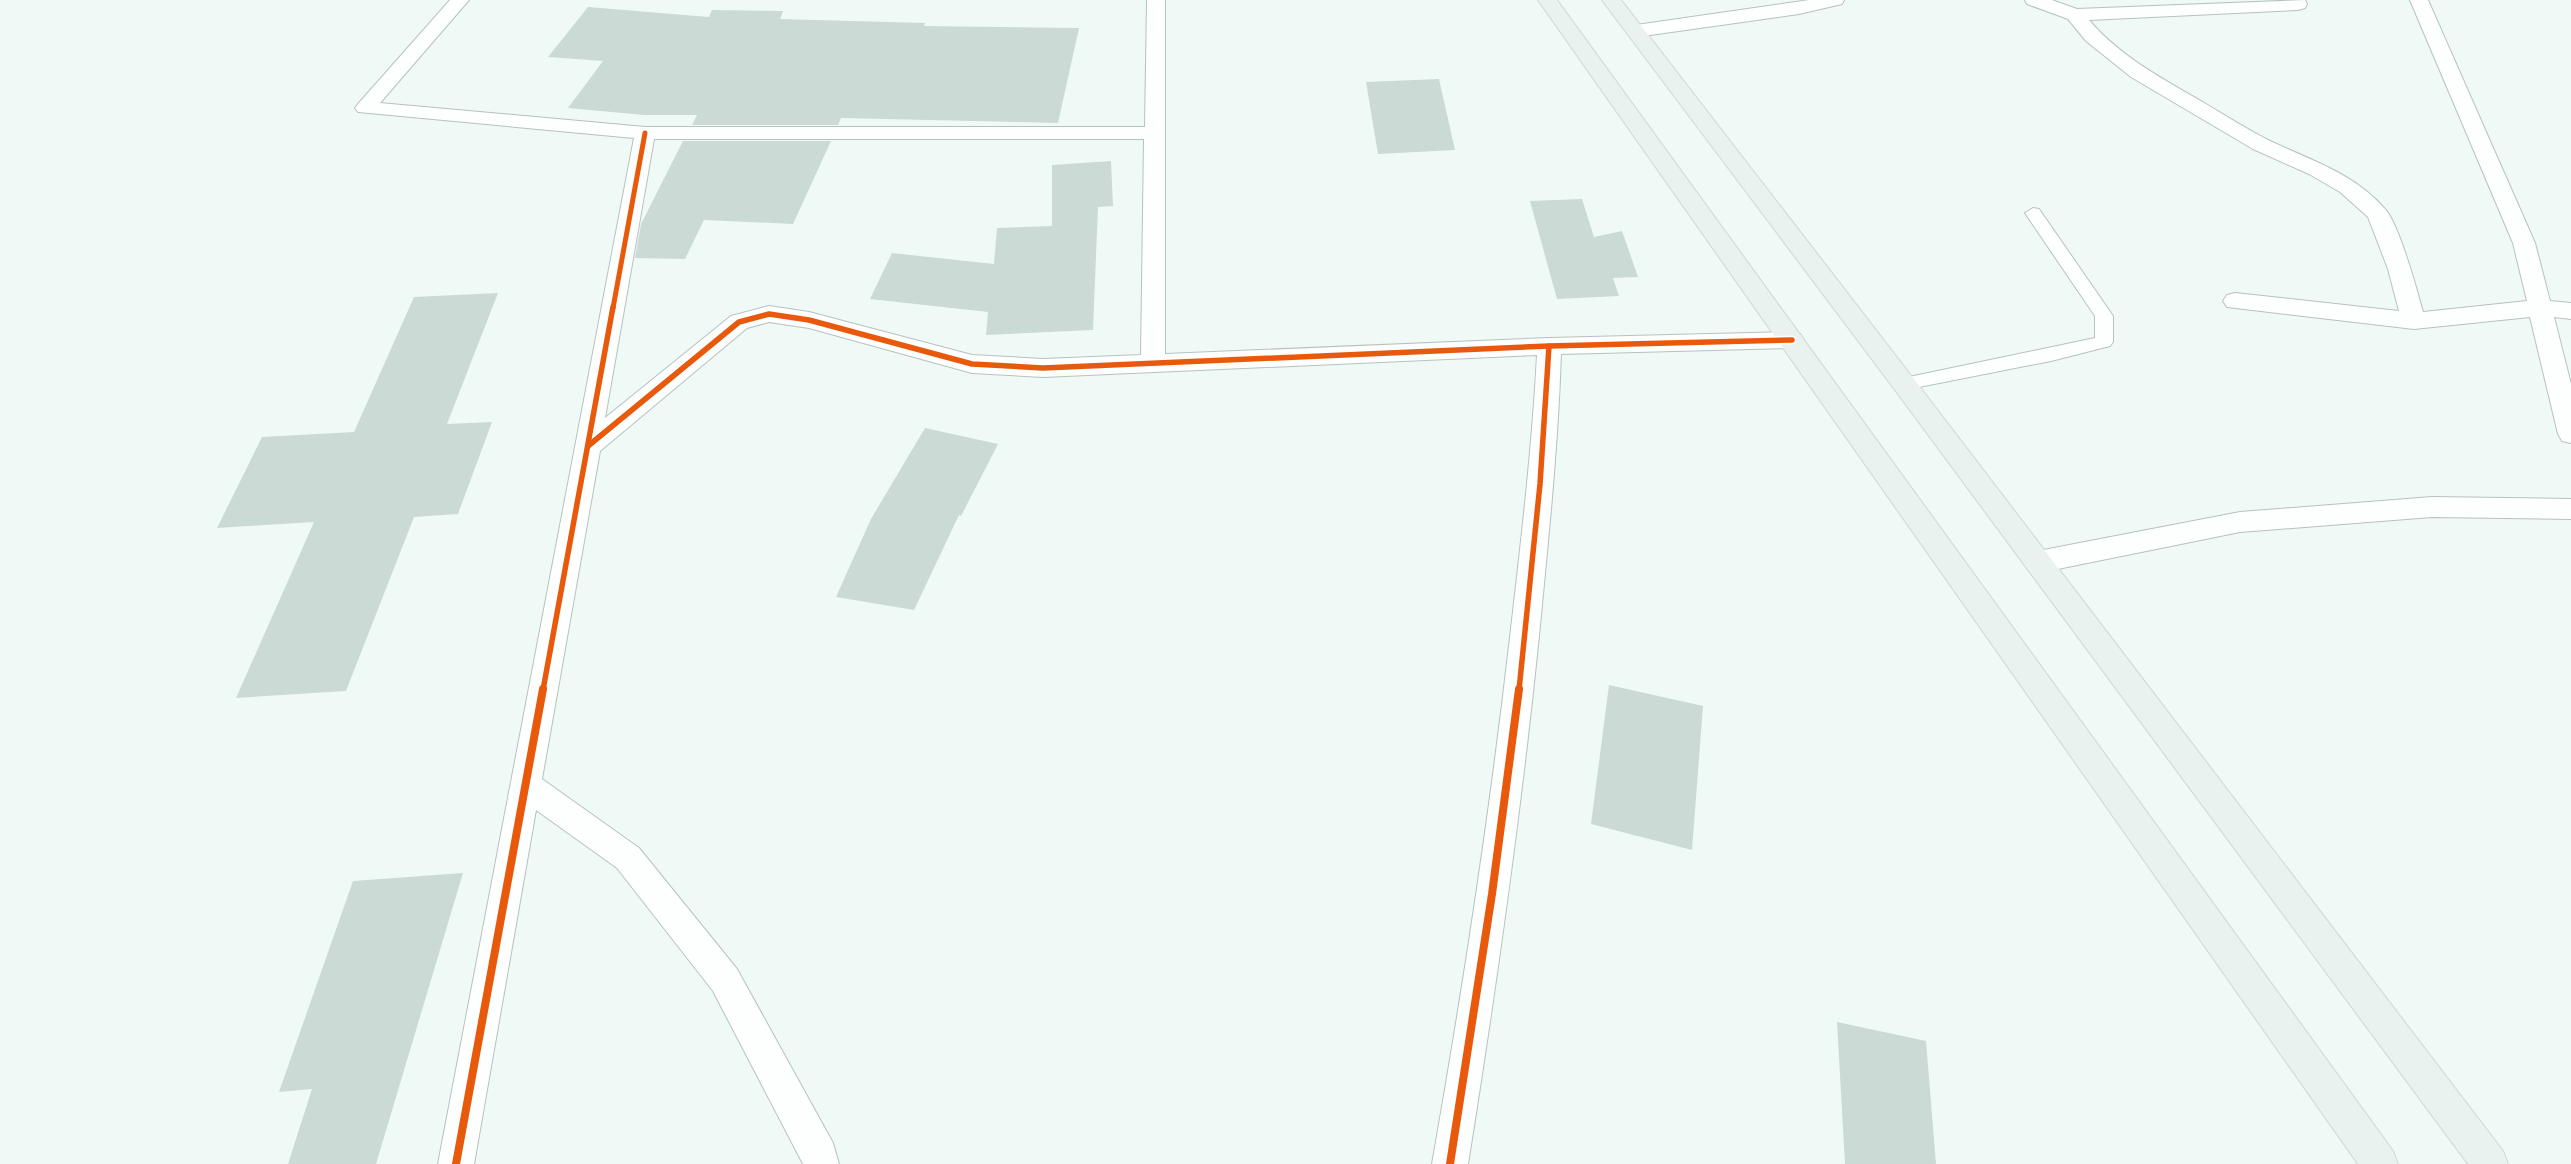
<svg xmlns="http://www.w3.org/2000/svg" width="2571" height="1164" viewBox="0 0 2571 1164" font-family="'Work Sans',sans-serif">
<rect width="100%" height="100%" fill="#effaf7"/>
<g fill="#cbdad5">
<polygon points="588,7 709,17 712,10 783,11 780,19 925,23 924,26 1079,28 1058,123 841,118 838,125 692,125 697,115 644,115 568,108 603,61 548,57"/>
<polygon points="1439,79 1455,150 1378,154 1366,82"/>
<polygon points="683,141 831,141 793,224 704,220 685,259 635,258 641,224"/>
<polygon points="1111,161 1113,206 1098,207 1093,330 986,335 988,312 870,299 892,253 994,264 997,228 1052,226 1052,165"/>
<polygon points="1582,199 1594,237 1622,231 1638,277 1613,278 1619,296 1557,299 1530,201"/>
<polygon points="498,293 447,424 492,422 458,514 414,517 346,691 236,698 314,522 217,528 262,437 354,432 414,297"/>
<polygon points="925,428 998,444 961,516 959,515 914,610 836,597 871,519"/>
<polygon points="1609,685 1703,706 1692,850 1591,824"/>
<polygon points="463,873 376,1164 288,1164 312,1089 279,1092 353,881"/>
<polygon points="1837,1022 1926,1041 1936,1164 1845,1164"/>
</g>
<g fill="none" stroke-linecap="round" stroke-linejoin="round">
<defs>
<polygon id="lane" points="2033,208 2039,209 2113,316 2113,342 2110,346 2051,361 1904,390 1898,389 1895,384 1898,379 1904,378 2095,338 2095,316 2025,213"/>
<g id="street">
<path d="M450 0H469L380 103 645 127H1145L1147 0H1165V354L1549 338 1792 332 1800 334 1804 340 1800 346 1792 348 1561 354C1558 448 1548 542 1539 636 1521 813 1496 989 1468 1164H1432C1463 989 1490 813 1510 637 1521 543 1532 449 1537 355L1043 377 972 373 809 328 769 322 747 328 600 451 542 779 639 848 737 969 833 1143 839 1164H803L713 991 617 868 536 810 474 1164H438L634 138 358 112 355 108 358 104ZM654 139H1144L1141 355 1043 359 972 355 809 312 769 306 731 316 605 418Z"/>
<polygon points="1809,0 1844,0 1842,4 1799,14 1636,37 1629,35 1626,31 1629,27 1636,25"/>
<path d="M2025 0H2052L2077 9 2305 0 2307 4 2305 8 2298 10 2089 20C2120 57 2165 80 2206 104 2226 116 2247 129 2268 140 2310 160 2354 173 2385 209 2399 224 2417 290 2423 312L2527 301 2513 243 2410 0H2428L2535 243 2550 301 2571 303V319L2554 317 2571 384V443L2562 441 2558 434 2530 317 2414 329 2227 307 2223 301 2227 295 2235 293 2399 311 2388 269 2368 217 2340 192 2309 174 2253 149 2131 77 2086 41 2068 19 2027 4Z"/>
<polygon points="2432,497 2571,499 2571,519 2432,517 2240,532 2038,573 2028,570 2024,562 2028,554 2038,551 2240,512"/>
</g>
<g id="primary">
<polygon points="1538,0 1557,0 2393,1151 2398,1164 2358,1164"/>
<polygon points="1602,0 1621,0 1913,378 2503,1151 2508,1164 2468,1164 1895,390"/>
</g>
</defs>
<use href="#lane" stroke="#b8c1bf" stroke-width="2"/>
<use href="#street" stroke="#b8c1bf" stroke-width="2"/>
<use href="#primary" stroke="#d0d6d3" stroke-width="2"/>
<use href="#lane" fill="#fdfefe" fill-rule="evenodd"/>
<use href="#street" fill="#fdfefe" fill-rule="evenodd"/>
<use href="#primary" fill="#eaf2ef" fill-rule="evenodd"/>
<defs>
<polyline id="cycleway-far2" points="613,308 645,133"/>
<g id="cycleway-far1">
<polyline points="588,446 739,322 769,314 809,320 972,364 1043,368 1549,346 1792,340"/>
<polyline points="543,690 613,307"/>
<polyline points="1519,690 1540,484 1549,346"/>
</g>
<g id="cycleway">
<polyline points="456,1164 543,689"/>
<polyline points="1450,1164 1492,894 1519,689"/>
</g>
</defs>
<use href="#cycleway-far2" stroke="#fff" stroke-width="8"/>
<use href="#cycleway-far1" stroke="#fff" stroke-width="9"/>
<use href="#cycleway" stroke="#fff" stroke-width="11"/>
<use href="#cycleway-far2" stroke="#e8590c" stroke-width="5"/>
<use href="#cycleway-far1" stroke="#e8590c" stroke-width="5.5"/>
<use href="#cycleway" stroke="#e8590c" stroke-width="8"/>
</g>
</svg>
